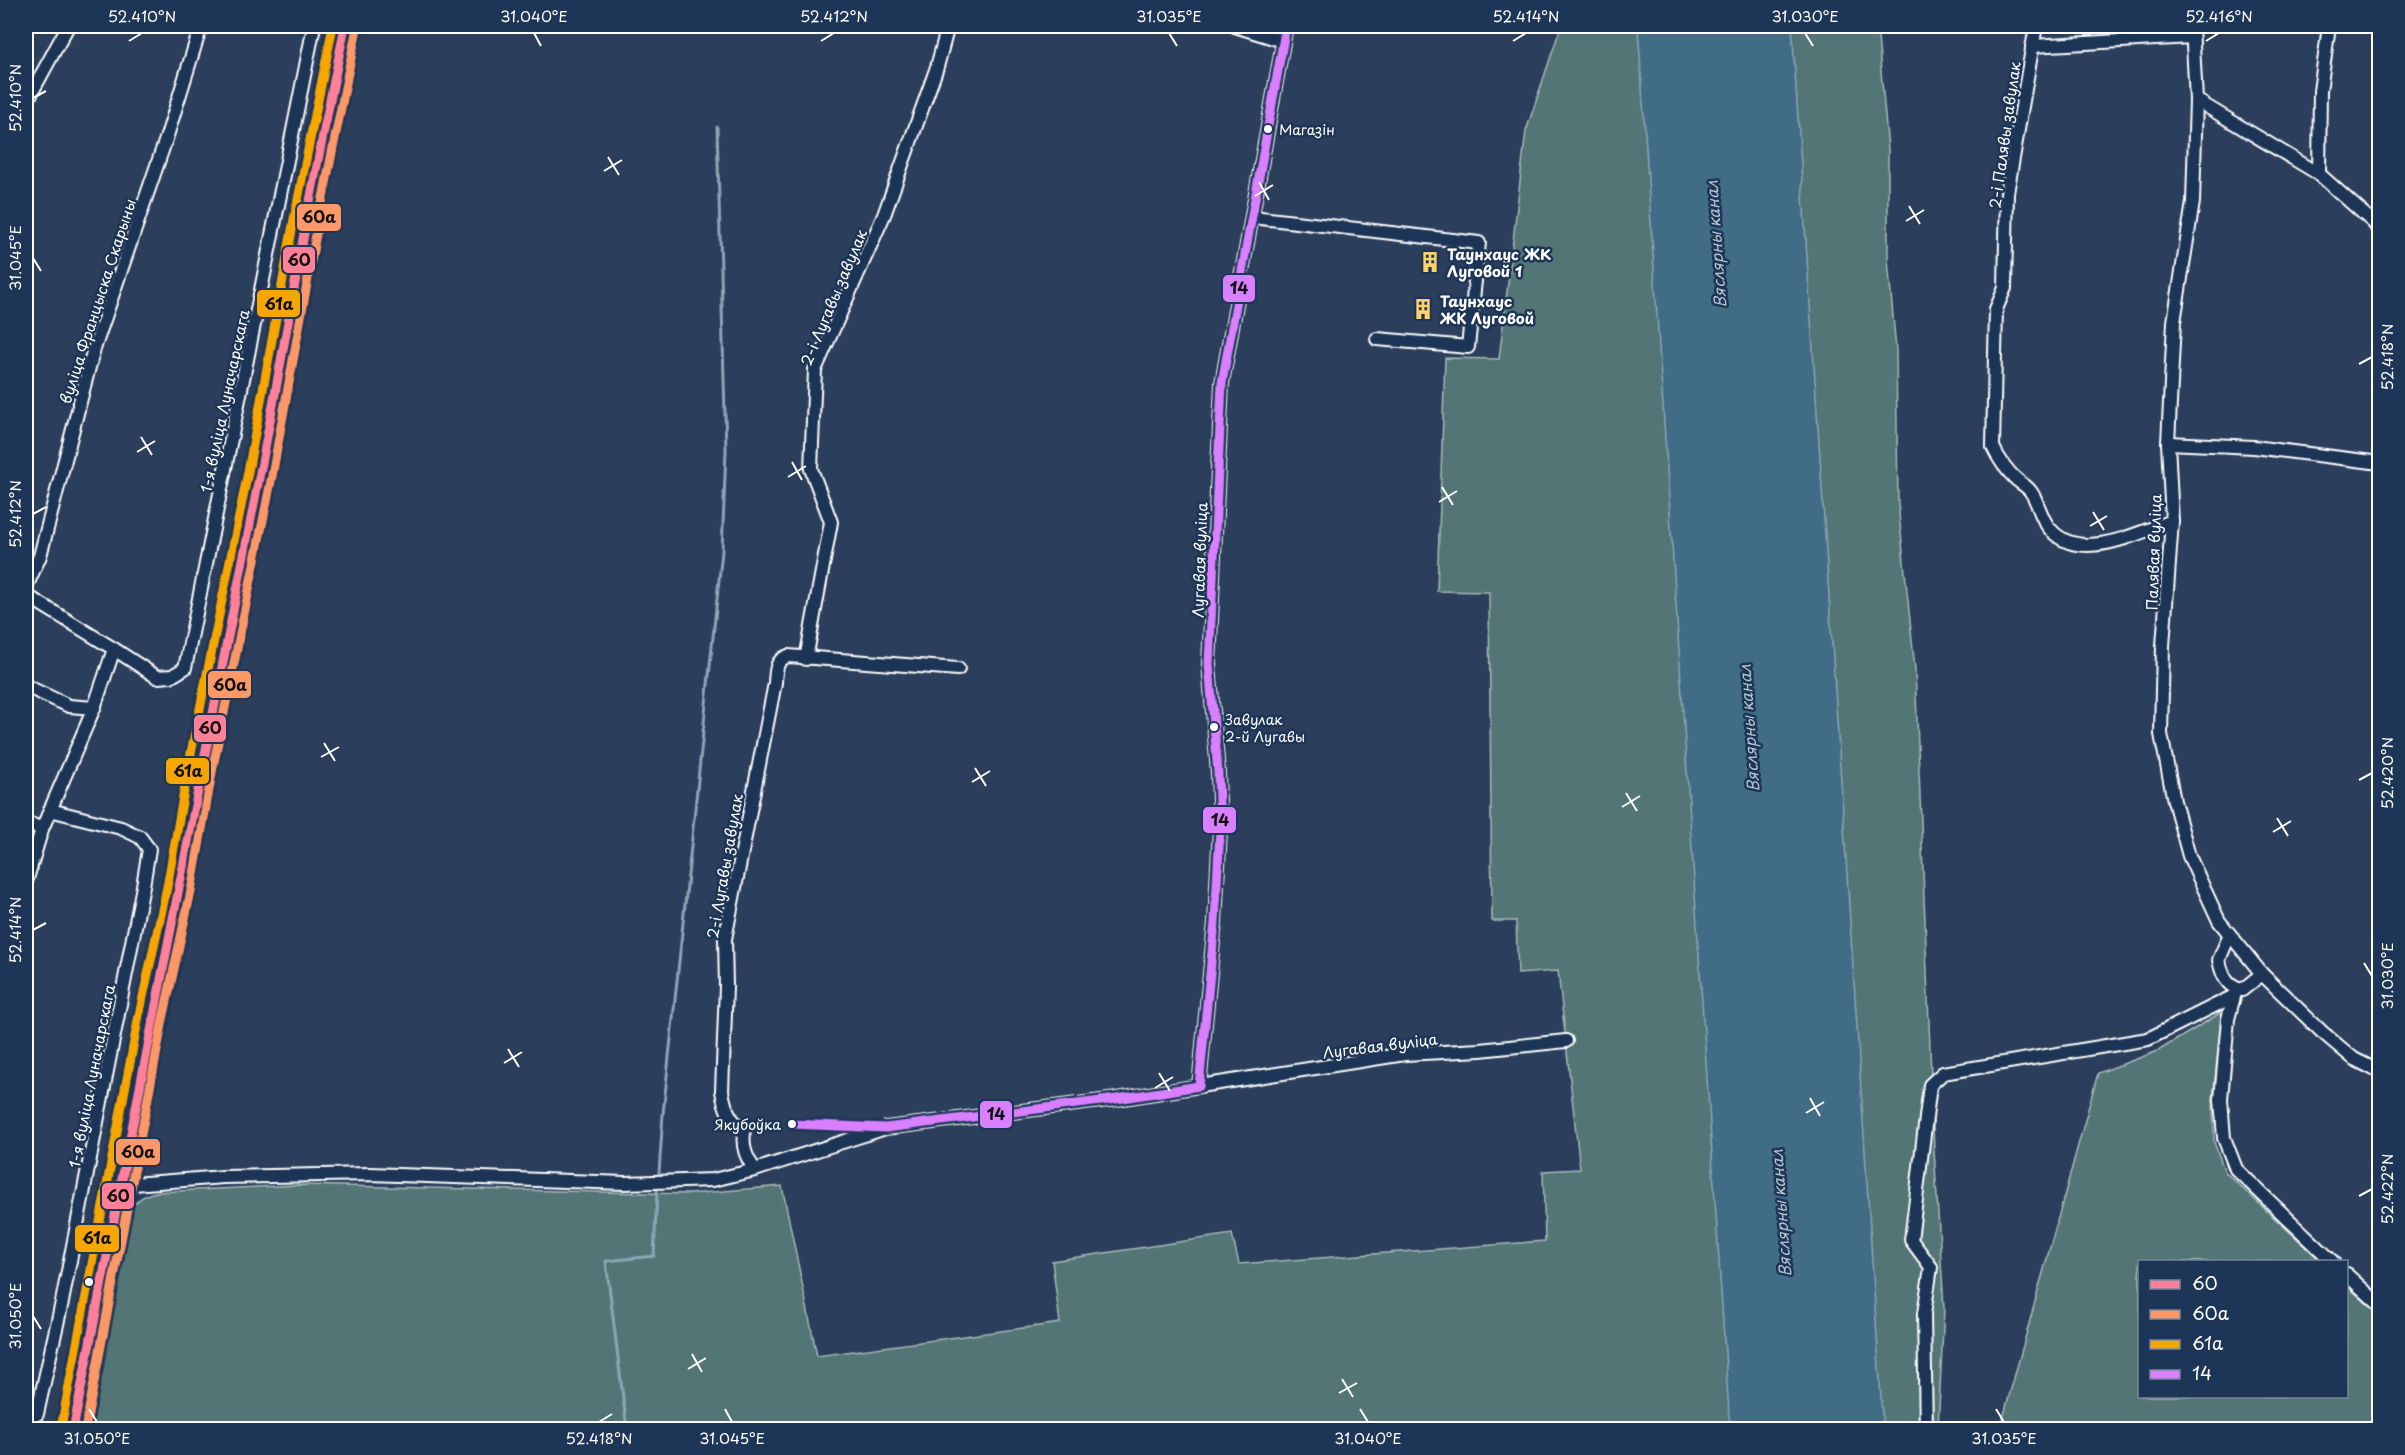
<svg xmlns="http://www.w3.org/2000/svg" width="2405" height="1455" viewBox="0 0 2405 1455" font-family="'Playpen Sans',sans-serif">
<rect width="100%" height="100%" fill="#2b3e5b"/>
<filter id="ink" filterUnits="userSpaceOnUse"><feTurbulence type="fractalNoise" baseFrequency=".0167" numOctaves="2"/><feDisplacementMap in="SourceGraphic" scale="12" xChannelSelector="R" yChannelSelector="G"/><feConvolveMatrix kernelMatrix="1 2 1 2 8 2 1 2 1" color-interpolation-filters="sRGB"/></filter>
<g filter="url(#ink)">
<g fill="#527575" stroke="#a8baba" stroke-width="1.5">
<path d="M1561 26H1877L1888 149V260L1896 350 1898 504 1915 669 1934 1150 1944 1308 1938 1429 86 1430 129 1212C136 1200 143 1195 156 1192L298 1185 689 1194 782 1186 817 1356 1060 1323 1052 1261 1232 1234 1239 1264 1545 1241 1543 1171 1580 1169 1558 971 1518 974 1516 921H1492L1489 592 1437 591 1445 358 1499 359 1526 131Z"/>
<polygon points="2222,1012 2213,1099 2214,1142 2225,1172 2321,1261 2140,1262 2140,1396 2346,1396 2347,1286 2379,1314 2379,1429 2000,1429 2098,1073 2158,1051"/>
</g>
<polygon fill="#406c85" stroke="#8ca7b6" stroke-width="1.5" points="1638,26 1792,26 1883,1429 1730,1429"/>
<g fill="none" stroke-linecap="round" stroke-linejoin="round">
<g stroke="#8ca7b6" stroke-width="3">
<polyline points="659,1173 663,1114 722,551 726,450 717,127"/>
<polyline points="627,1430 606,1261 654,1256 657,1191"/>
</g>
<defs>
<g id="street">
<polyline points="1235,26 1283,41"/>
<path d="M2036 26 2007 193 2005 288 1996 309 1993 447C1999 460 2006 470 2017 480 2022 484 2028 487 2031 492 2038 502 2040 515 2047 525 2075 566 2136 533 2172 521"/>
<polyline points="2192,26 2196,100 2193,202 2174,322 2168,443 2172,521 2163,646 2161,734 2174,801 2189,856 2219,921 2262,974 2322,1032 2354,1059 2380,1072"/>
<polyline points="2032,46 2192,37"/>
<polyline points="2196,100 2319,174 2374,223 2380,233"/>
<polyline points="26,103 68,26"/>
<polyline points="2319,174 2320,91 2329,26"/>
<polyline points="1252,217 1479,243 1468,347 1377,339"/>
<polyline points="2168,443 2254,447 2380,463"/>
<polyline points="26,587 40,556 93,352 167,136 201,26"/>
<polyline points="26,595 114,649 94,708 42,829 26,882"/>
<polyline points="114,649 157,677 172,676 185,668 314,26"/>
<polyline points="806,659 831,522 811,469 815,370 884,215 937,67 948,26"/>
<polyline points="26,686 69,706 94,708"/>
<polyline points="26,822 42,829"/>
<path d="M2229 936 2219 960C2222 974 2226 987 2242 990L2262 974"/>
<polyline points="2236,989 2228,1019 2221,1099 2224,1138 2236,1169 2333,1262"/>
<polyline points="1199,1086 1215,922 1220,829 1218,773 1209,664 1222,383 1286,26"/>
<path d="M755 1170C746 1157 742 1148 744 1132 730 1119 725 1110 722 1091L726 987 725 939 775 683C776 670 775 661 788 656L958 669"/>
<polyline points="120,1185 223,1177 370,1174 625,1183 713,1180 755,1170 886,1128 1117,1099 1405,1054 1480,1050 1566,1041"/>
<polyline points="2346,1274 2380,1305"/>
<polyline points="26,1418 37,1414 62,1302 143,886 149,849 140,837 121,828 50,810"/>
<polyline points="1926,1430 1924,1314 1931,1267 1911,1240 1930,1085 1943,1073 2148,1039 2232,997"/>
</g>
<polyline id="secondary" points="73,1430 151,1017 179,889 201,765 260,474 306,221 345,26"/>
</defs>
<use href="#street" stroke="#fff" stroke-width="16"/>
<use href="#secondary" stroke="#fff" stroke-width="22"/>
<use href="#street" stroke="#1d3557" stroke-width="12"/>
<use href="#secondary" stroke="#1d3557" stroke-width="18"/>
<defs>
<path id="bus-1" d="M73 1430C133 1112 197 795 259 478 276 393 290 308 306 223 318 157 332 92 345 26"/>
<polyline id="bus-2" points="85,1430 163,1019 191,891 213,767 272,476 318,223 357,28"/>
<polyline id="bus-3" points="61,1428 139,1015 167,887 189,763 248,472 294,219 333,26"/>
<g id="bus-4">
<polyline points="1199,1086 1215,922 1220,829 1218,773 1209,664 1222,383 1286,26"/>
<polyline points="792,1124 886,1128 1117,1099 1199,1086"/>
</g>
</defs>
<use href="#bus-1" stroke="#1d3557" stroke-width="14"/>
<use href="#bus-2" stroke="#1d3557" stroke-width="14"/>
<use href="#bus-3" stroke="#1d3557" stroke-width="14"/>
<use href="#bus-4" stroke="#1d3557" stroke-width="14"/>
<use href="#bus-1" stroke="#ff8098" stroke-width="9"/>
<use href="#bus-2" stroke="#fc9868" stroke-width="9"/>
<use href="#bus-3" stroke="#f7a600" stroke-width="9"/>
<use href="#bus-4" stroke="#d880ff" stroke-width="9"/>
</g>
</g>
<path fill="none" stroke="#fff" stroke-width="2" d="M534 33 541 46M1169 33 1177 46M1805 33 1813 46M129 41 142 33M821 41 834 33M1513 41 1526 33M2206 41 2219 33M33 98 46 91M608 157 619 175M604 171 622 160M1259 182 1269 200M1255 196 1273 185M1909 206 1920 224M1906 221 1924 210M33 258 41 271M2359 364 2372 357M141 437 152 455M137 452 155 441M792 462 802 480M788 477 806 466M1442 487 1453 505M1439 502 1457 491M2093 512 2104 530M33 514 46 507M2090 526 2107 516M324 743 335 761M321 757 339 747M975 768 986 786M2359 780 2372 773M972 782 990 771M1626 793 1637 811M1622 807 1640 796M2277 818 2288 836M2273 832 2291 821M33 930 46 923M2364 963 2372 976M508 1049 519 1067M504 1063 522 1052M1159 1073 1170 1091M1155 1088 1173 1077M1810 1098 1820 1116M1806 1113 1824 1102M2359 1196 2372 1189M33 1316 41 1329M692 1354 702 1372M688 1369 706 1358M1342 1379 1353 1397M1339 1393 1357 1383M89 1409 97 1422M725 1409 732 1422M1360 1409 1368 1422M1996 1409 2004 1422M599 1422 612 1414"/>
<defs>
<symbol id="building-bare" viewBox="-9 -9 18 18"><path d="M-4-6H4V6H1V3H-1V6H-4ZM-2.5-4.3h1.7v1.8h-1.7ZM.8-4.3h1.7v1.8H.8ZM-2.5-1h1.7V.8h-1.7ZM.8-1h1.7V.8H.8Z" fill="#ffd166" stroke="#1d3557" stroke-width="2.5" paint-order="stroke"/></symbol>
</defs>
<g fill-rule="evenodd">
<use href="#building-bare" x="1415" y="247" width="30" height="30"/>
<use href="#building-bare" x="1408" y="294" width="30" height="30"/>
</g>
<g fill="#fff" stroke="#1d3557" stroke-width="2">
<circle cx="1268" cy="129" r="5"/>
<circle cx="1214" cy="727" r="5"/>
<circle cx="792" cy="1124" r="5"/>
<circle cx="89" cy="1282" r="5"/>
</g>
<g text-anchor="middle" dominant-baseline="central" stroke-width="5" stroke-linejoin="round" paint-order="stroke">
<g font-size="14" fill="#fff" stroke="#1d3557" text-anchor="start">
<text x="1279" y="129">Магазін</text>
<text x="1225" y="719">Завулак<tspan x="1225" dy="17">2-й Лугавы</tspan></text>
<text x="781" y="1124" text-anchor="end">Якубоўка</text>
</g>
<g font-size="15" fill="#fff" stroke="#1d3557">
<text transform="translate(2004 135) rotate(-82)">2-і Палявы завулак</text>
<text transform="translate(833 297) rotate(-67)">2-і Лугавы завулак</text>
<text transform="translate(97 301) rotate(-72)">вуліца Францыска Скарыны</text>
<text transform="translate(224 401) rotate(-78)">1-я вуліца Луначарскага</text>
<text transform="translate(2153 552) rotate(-88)">Палявая вуліца</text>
<text transform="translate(1199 560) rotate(-88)">Лугавая вуліца</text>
<text transform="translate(724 866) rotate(-80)">2-і Лугавы завулак</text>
<text transform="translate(1380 1045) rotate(-7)">Лугавая вуліца</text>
<text transform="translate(91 1076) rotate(-79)">1-я вуліца Луначарскага</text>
</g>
<g font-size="15" font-weight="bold" fill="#fff" stroke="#1d3557" text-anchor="start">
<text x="1447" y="253">Таунхаус ЖК<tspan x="1447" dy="17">Луговой 1</tspan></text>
<text x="1440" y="300">Таунхаус<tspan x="1440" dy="17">ЖК Луговой</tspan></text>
</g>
<g font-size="16" font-style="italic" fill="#b3c4ce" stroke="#1d3557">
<text transform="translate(1715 244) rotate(-94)">Вяслярны канал</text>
<text transform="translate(1748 728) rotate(-94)">Вяслярны канал</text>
<text transform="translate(1780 1213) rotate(-94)">Вяслярны канал</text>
</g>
</g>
<g stroke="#1d3557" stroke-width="2">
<rect x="296" y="203" width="46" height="29" rx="6" fill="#fc9868"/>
<rect x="282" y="246" width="34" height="28" rx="6" fill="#ff8098"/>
<rect x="1222" y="274" width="34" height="29" rx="6" fill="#d880ff"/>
<rect x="256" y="289" width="45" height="29" rx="6" fill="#f7a600"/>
<rect x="207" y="670" width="45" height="29" rx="6" fill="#fc9868"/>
<rect x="193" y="714" width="34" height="29" rx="6" fill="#ff8098"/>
<rect x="165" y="757" width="45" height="28" rx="6" fill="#f7a600"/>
<rect x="1202" y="806" width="35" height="28" rx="6" fill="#d880ff"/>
<rect x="979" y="1100" width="34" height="29" rx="6" fill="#d880ff"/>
<rect x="115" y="1138" width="46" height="28" rx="6" fill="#fc9868"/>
<rect x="101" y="1182" width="34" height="28" rx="6" fill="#ff8098"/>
<rect x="74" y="1224" width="46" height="29" rx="6" fill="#f7a600"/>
</g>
<g font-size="16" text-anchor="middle" font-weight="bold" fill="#111">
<text x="319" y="223">60а</text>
<text x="299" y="266">60</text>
<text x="1239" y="294">14</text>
<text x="279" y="310">61а</text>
<text x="230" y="691">60а</text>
<text x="210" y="734">60</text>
<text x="188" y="777">61а</text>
<text x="1220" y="826">14</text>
<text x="996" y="1120">14</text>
<text x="138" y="1158">60а</text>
<text x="118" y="1202">60</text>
<text x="97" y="1244">61а</text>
</g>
<rect width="2405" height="1455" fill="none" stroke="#1d3557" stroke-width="66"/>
<rect x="2138" y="1260" width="210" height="138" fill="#1d3557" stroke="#77869a" stroke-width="1.5"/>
<rect x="2150" y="1280" width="30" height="9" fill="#ff8098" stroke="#77869a" stroke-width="1.5"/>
<text x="2192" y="1290" font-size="18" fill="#ffffff">60</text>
<rect x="2150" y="1310" width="30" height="9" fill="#fc9868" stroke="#77869a" stroke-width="1.5"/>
<text x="2192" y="1320" font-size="18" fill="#ffffff">60а</text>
<rect x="2150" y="1340" width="30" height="9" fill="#f7a600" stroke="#77869a" stroke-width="1.5"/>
<text x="2192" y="1350" font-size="18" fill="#ffffff">61а</text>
<rect x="2150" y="1370" width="30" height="9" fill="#d880ff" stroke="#77869a" stroke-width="1.5"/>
<text x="2192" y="1380" font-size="18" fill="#ffffff">14</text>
<rect x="33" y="33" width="2339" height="1389" fill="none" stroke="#fff" stroke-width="2"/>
<g font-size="15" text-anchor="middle" fill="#fff">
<text x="142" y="22">52.410°N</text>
<text x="534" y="22">31.040°E</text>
<text x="834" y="22">52.412°N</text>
<text x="1169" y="22">31.035°E</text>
<text x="1526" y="22">52.414°N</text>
<text x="1805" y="22">31.030°E</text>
<text x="2219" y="22">52.416°N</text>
<text transform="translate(16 98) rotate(-90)" y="5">52.410°N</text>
<text transform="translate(16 258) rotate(-90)" y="5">31.045°E</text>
<text transform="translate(2388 357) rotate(-90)" y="5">52.418°N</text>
<text transform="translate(16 514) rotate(-90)" y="5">52.412°N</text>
<text transform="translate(2388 773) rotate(-90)" y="5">52.420°N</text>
<text transform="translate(16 930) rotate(-90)" y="5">52.414°N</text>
<text transform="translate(2388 976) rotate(-90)" y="5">31.030°E</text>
<text transform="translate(2388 1189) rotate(-90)" y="5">52.422°N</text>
<text transform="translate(16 1316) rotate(-90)" y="5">31.050°E</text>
<text x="97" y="1444">31.050°E</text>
<text x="599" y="1444">52.418°N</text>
<text x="732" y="1444">31.045°E</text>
<text x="1368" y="1444">31.040°E</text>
<text x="2004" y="1444">31.035°E</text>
</g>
</svg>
